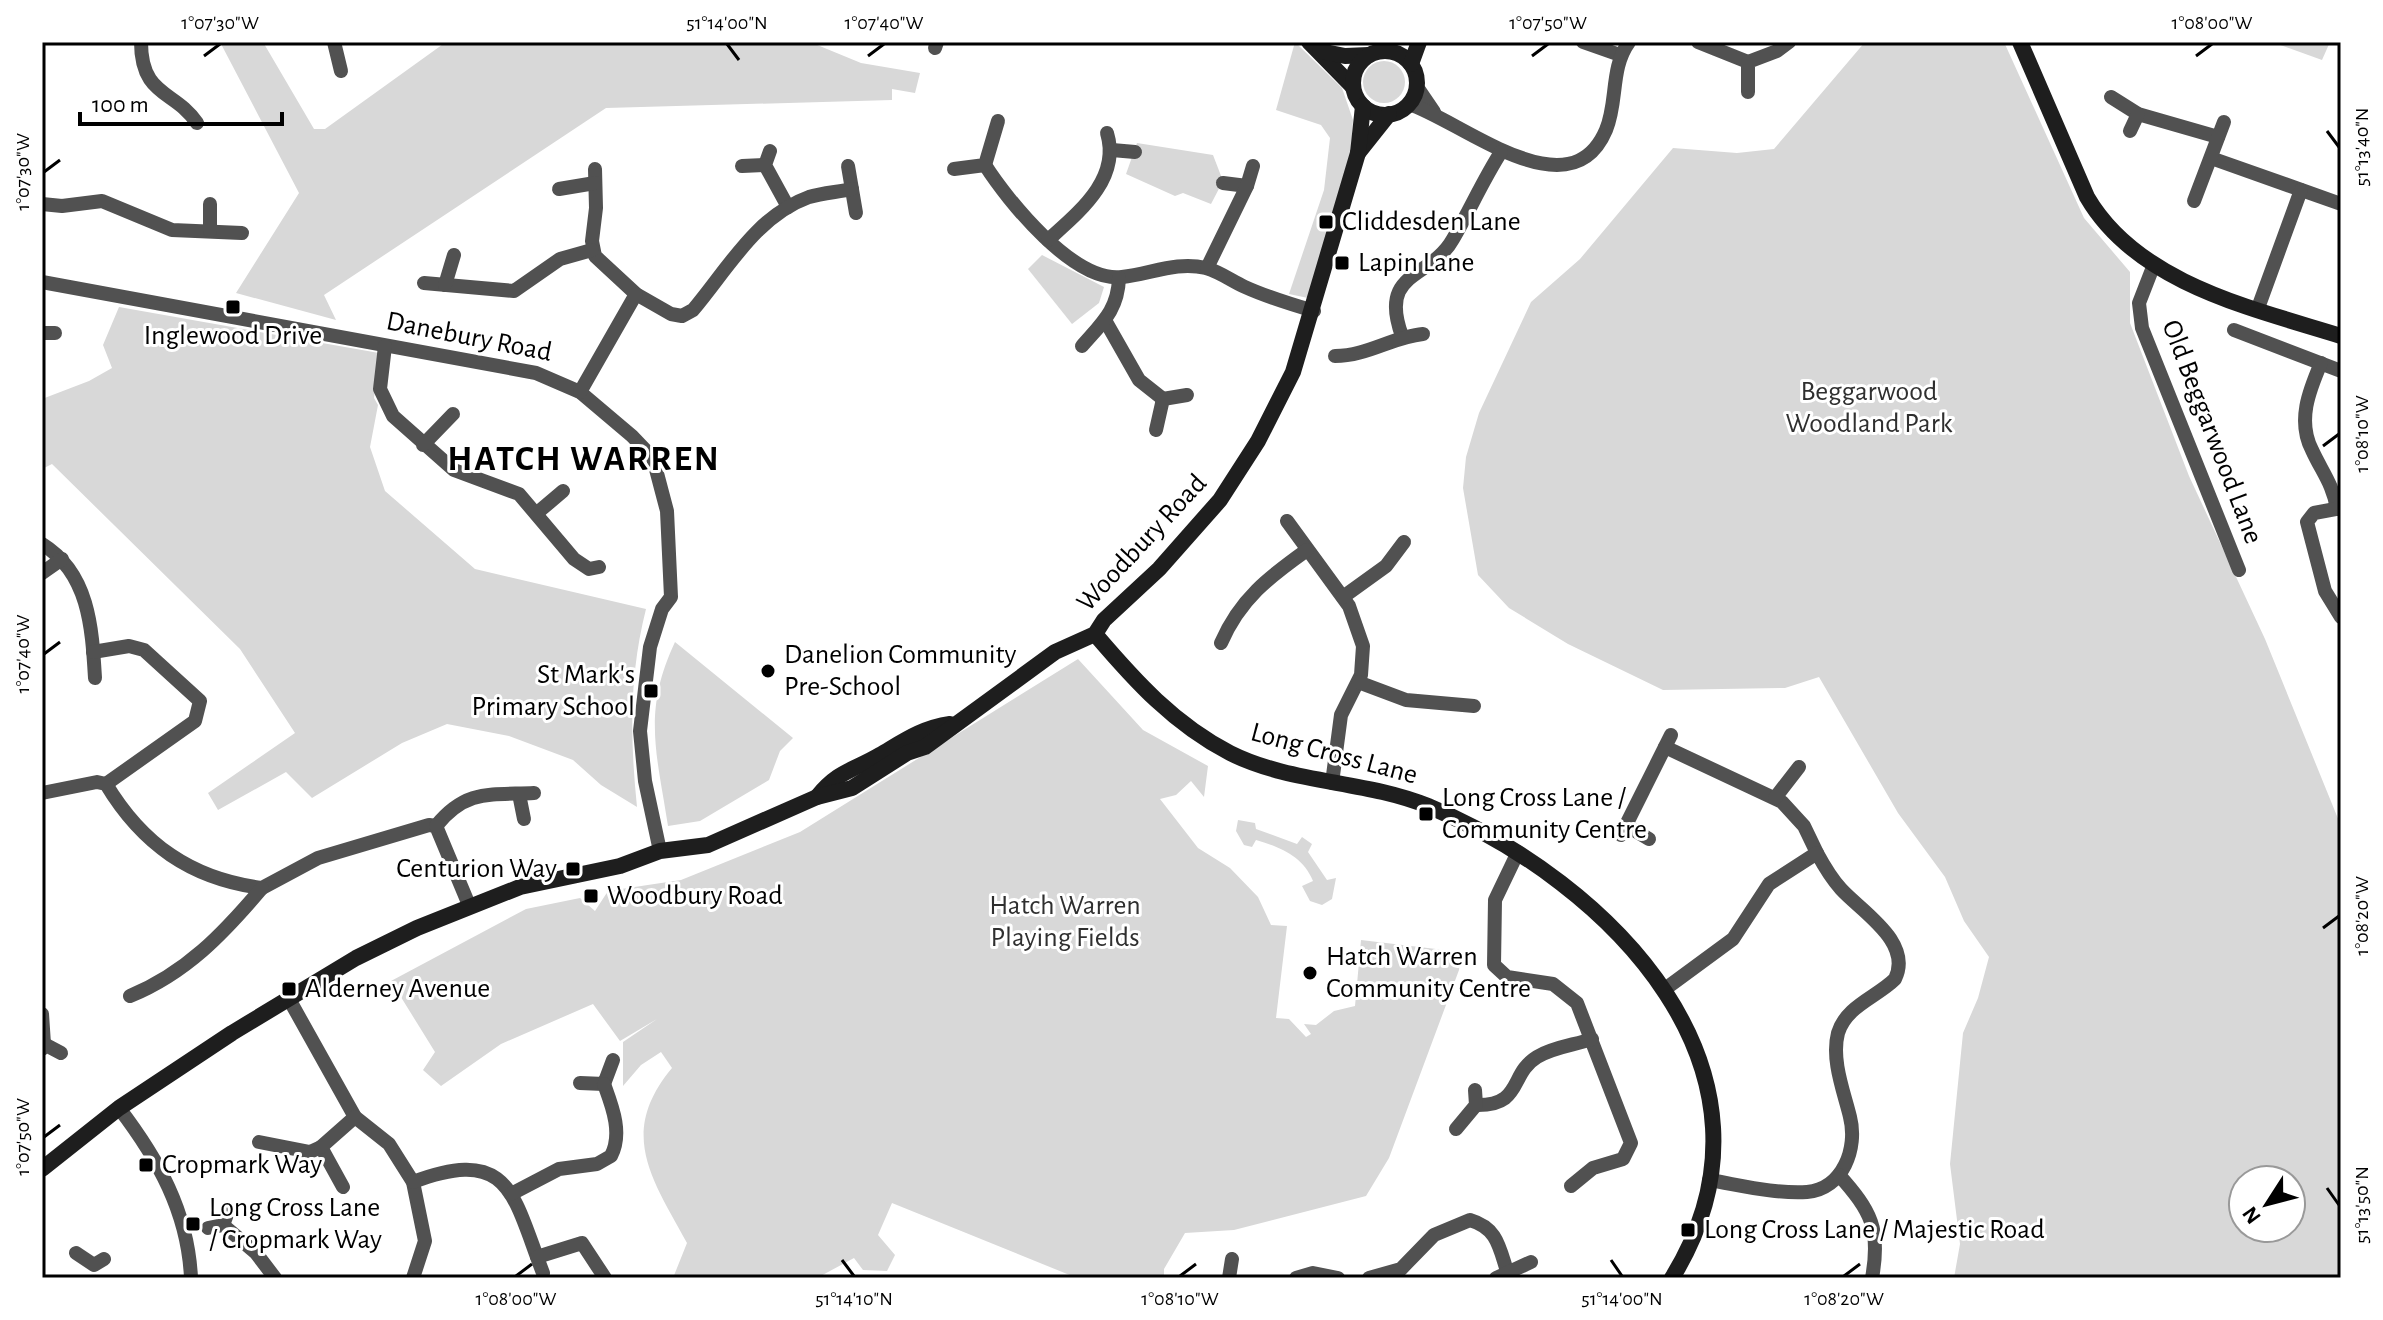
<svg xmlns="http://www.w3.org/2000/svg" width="2383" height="1320" viewBox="0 0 2383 1320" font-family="'Alegreya Sans',sans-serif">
<rect width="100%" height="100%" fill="#fff"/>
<g fill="#d8d8d8" fill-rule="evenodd">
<polygon points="220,42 263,42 314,129 325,129 446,42 810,42 861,63 920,73 915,93 892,89 892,100 606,108 324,295 336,320 236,293 299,193"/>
<polygon points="1295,42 1342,88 1353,120 1351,151 1308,298 1289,294 1324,190 1330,138 1321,125 1276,110"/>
<path d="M1865 42H2004L2084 218 2130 272V323L2189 476 2265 639 2341 826V1278H1954L1960 1244 1950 1164 1963 1033 1978 998 1989 957 1964 921 1945 877 1898 813 1819 677 1785 688 1663 690 1568 644 1509 608 1478 575 1463 488 1466 457 1479 413 1531 302 1580 259 1673 148 1737 153 1774 149ZM2243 1180H2291V1228H2243Z"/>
<polygon points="2272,42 2330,42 2322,60"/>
<circle cx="1384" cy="82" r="21"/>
<polygon points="1137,143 1213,155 1223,181 1211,204 1183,193 1175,196 1126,174"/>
<polygon points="1042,255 1104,287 1099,303 1072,324 1028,269"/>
<path d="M119 307 379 353 374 398 378 405 370 447 385 491 475 569 646 609C629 676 630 739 637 807L601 785 573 760 509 736 447 724 402 743 312 798 286 772 218 810 208 793 295 733 240 649 52 464 42 469V399L89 381 112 368 103 345Z"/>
<path d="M675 642 793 738 780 751 769 780 700 821 668 826C657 754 642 712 675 642Z"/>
<path d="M1078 659 1143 730 1208 766 1204 797 1191 781 1176 795 1160 799 1198 848 1230 868 1258 897 1271 925 1287 926 1276 1018 1289 1019 1306 1037 1311 1034 1304 1024 1316 1025 1334 1011 1355 1006 1361 940 1461 952 1459 970 1389 1158 1366 1196 1234 1230 1185 1233 1164 1269V1278H1077L892 1203 878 1235 895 1255 887 1271 863 1270 854 1258 817 1278H673L687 1243C653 1180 617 1134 672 1068L661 1052 641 1065 623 1086V1042L657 1019 620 1041 593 1004 501 1044 441 1086 423 1070 435 1052 391 981 526 909 580 898 595 911 608 891 681 880 800 832Z"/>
<path d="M1238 820 1255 823 1256 829 1297 844 1302 837 1312 844 1308 852 1327 880 1336 878 1332 899 1322 905 1310 901 1302 886 1313 881C1303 856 1280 847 1256 840L1252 847 1244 845 1236 831Z"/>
</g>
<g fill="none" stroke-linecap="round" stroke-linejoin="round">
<g stroke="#515151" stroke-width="14">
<path d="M141 42C141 97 175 90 197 123"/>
<polyline points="334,42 341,71"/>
<polyline points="1583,42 1620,55"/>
<polyline points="1698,42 1748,62"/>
<polyline points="935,48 937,42"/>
<polyline points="1417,87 1434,112"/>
<polyline points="1748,92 1748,62 1777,51 1789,42"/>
<polyline points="2111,97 2138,114 2218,137"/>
<path d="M1409 104C1460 120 1570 215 1606 130 1618 102 1610 68 1629 42"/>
<polyline points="2130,131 2138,114"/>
<polyline points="1112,150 1135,152"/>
<polyline points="770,151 765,165 788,207"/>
<polyline points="2211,158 2341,204"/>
<path d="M985 165C1008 201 1074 283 1122 277 1151 274 1176 261 1206 268 1220 272 1232 281 1245 287 1267 297 1290 304 1314 311"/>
<polyline points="742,166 765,165"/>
<polyline points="848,166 856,213"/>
<path d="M595 169 596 208 592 241 595 256 636 294 671 314 682 316 693 310C727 270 756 216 809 197 822 193 838 192 852 189"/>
<polyline points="954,169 985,165 998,121"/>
<polyline points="1223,183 1247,186"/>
<polyline points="559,189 595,183"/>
<polyline points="2194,201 2224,122"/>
<polyline points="42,204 62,206 102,201 172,230 242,233"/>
<polyline points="210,231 210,204"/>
<path d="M1048 240C1079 212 1121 179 1107 133"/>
<polyline points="2153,267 2139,303 2142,328 2239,570"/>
<polyline points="1207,268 1247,186 1253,166"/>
<polyline points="42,282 536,373 580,392 632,436 653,458 667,511 671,597 662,609 650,647 640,731 645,781 660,851"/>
<polyline points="424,283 514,291 560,259 592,250"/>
<polyline points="445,285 454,255"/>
<polyline points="2258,308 2301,190"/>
<polyline points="1106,322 1139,380 1163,399"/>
<polyline points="2234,330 2341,371"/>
<polyline points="42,333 55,333"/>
<path d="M1402 336C1378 270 1430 280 1453 239 1470 210 1483 180 1501 152"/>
<polyline points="385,346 380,389 393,416 454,470 519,494 574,559 589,569 599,567"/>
<path d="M1082 346C1102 323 1118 310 1119 278"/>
<path d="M1335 356C1367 356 1392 337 1423 334"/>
<path d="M2321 363C2309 391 2297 421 2312 450 2322 472 2333 484 2337 509"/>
<polyline points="580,392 636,294"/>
<polyline points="1156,430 1163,399 1187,395"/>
<polyline points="423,445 453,414"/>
<polyline points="2341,508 2314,513 2307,522 2325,591 2341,617"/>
<polyline points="537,513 563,491"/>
<polyline points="1287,521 1349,606 1363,646 1361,675 1341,715 1332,783"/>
<path d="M42 544C89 573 92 627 95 678"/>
<polyline points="42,573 62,559"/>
<polyline points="1343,597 1386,566 1404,542"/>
<path d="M1221 643C1240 599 1269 577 1307 550"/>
<polyline points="93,652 129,646 144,650 200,701 195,721 106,784"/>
<polyline points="1358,682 1406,700 1474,706"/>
<polyline points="1665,747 1782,802 1804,826 1817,853"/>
<path d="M42 793 97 782 106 784C142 844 191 879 262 888L318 858 429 825 436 826 469 905"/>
<polyline points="519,794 524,819"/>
<polyline points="1775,798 1799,767"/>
<path d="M436 826C466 789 490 795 534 793"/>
<polyline points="1627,826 1649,839"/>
<polyline points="1621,835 1671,735"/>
<polyline points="1518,852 1495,900 1494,965 1507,977 1553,984 1577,1003 1631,1143 1623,1159 1593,1168 1571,1186"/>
<path d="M1665 989 1733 939 1769 884 1817 853C1824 866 1831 878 1841 889 1862 912 1913 942 1895 979 1877 997 1846 1006 1838 1033 1831 1060 1844 1092 1850 1117 1858 1148 1843 1189 1807 1192 1775 1194 1740 1185 1709 1180"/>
<path d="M130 996C186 973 223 934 262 888"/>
<polyline points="289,999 355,1117 389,1144 413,1182 425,1241 413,1278"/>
<polyline points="42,1014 44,1044"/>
<polyline points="42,1049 44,1044 61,1053"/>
<polyline points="580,1083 604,1084 613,1060"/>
<path d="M1476 1105C1523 1106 1509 1074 1537 1057 1553 1047 1575 1045 1592 1039"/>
<path d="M119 1108C158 1159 188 1212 191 1278"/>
<polyline points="1456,1129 1476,1105 1475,1090"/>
<polyline points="259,1142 310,1152 321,1147 343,1187"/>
<polyline points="321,1147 355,1117"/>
<path d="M1839 1175C1871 1211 1881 1229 1872 1278"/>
<path d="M413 1182C511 1145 513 1196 543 1273"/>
<path d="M511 1194 559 1169 597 1164 611 1156C623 1133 612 1106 604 1084"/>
<polyline points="223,1225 256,1253 275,1278"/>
<polyline points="208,1228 223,1225 229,1209"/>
<polyline points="76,1253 94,1265 104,1259"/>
<polyline points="537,1257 582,1243 605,1278"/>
<polyline points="1229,1278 1232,1259"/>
<polyline points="1296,1278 1313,1273 1338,1278"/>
<path d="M1369 1278 1401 1269 1434 1235 1470 1220C1497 1228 1499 1246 1507 1271"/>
<polyline points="1496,1278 1531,1262"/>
</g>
<g stroke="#1e1e1e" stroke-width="16">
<polyline points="1309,42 1353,87"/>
<path d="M2020 42 2087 197C2137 283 2251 308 2341 336"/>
<polyline points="1320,51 1345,56 1369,55"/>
<circle cx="1385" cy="83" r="32"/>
<polyline points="1411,64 1419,42"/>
<polyline points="1358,153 1389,114"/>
<path d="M1095 634C1135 681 1174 724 1230 753 1292 784 1364 780 1428 806 1610 882 1799 1072 1672 1278"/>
<path d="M817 797C839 770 853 771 880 755 904 741 922 728 950 724"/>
<polyline points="42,1169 119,1108 232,1033 356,958 417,928 520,887 620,866 660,851 708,845 817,797 852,788 907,753 925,747 1055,652 1095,634 1104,620 1159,569 1220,500 1258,441 1293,372 1358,153 1363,106"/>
</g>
</g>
<path fill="none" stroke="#000" stroke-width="3" d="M727 44 739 60M204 56 220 44M868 56 884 44M1532 56 1548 44M2196 56 2212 44M2327 131 2339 147M44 172 60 160M2323 446 2339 434M44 654 60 642M2323 928 2339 916M44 1137 60 1125M2327 1188 2339 1205M842 1260 854 1276M1611 1260 1622 1276M516 1276 532 1264M1180 1276 1196 1264M1844 1276 1860 1264"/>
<g fill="#000" stroke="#fff" stroke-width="3">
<rect x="1318" y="214" width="16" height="16" rx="4"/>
<rect x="1334" y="255" width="16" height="16" rx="4"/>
<rect x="225" y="299" width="16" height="16" rx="4"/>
<circle cx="768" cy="671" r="8"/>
<rect x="643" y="683" width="16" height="16" rx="4"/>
<rect x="1418" y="806" width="16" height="16" rx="4"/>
<rect x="565" y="861" width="16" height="16" rx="4"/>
<rect x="583" y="888" width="16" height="16" rx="4"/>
<circle cx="1310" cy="973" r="8"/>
<rect x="281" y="981" width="16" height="16" rx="4"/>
<rect x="138" y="1157" width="16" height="16" rx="4"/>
<rect x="185" y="1216" width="16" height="16" rx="4"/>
<rect x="1680" y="1222" width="16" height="16" rx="4"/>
</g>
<g text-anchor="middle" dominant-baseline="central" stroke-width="6" stroke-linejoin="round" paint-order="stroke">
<g font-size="28" fill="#000" stroke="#fff" text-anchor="start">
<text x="1342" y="222">Cliddesden Lane</text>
<text x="1358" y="263">Lapin Lane</text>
<text x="233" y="336" text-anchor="middle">Inglewood Drive</text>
<text x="784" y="655">Danelion Community<tspan x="784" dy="32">Pre-School</tspan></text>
<text x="635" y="675" text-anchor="end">St Mark's<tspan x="635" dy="32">Primary School</tspan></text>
<text x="1442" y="798">Long Cross Lane /<tspan x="1442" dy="32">Community Centre</tspan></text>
<text x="557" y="869" text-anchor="end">Centurion Way</text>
<text x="607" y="896">Woodbury Road</text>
<text x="1326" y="957">Hatch Warren<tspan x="1326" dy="32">Community Centre</tspan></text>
<text x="305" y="989">Alderney Avenue</text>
<text x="162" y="1165">Cropmark Way</text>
<text x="209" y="1208">Long Cross Lane<tspan x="209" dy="32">/ Cropmark Way</tspan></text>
<text x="1704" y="1230">Long Cross Lane / Majestic Road</text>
</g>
<g font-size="28" fill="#000" stroke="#fff">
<text transform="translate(469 337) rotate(11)">Danebury Road</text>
<text transform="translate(2212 432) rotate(69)">Old Beggarwood Lane</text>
<text transform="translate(1142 543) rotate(-47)">Woodbury Road</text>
<text transform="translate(1334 754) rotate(15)">Long Cross Lane</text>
</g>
<g font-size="28" fill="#2f2f2f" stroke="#fff">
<text x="1869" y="392">Beggarwood<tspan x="1869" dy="32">Woodland Park</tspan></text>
<text x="1065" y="906">Hatch Warren<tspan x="1065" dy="32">Playing Fields</tspan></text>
</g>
<g font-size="36" font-weight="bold" letter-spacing="2" fill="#000" stroke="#fff">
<text x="584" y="459">HATCH WARREN</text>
</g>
</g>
<rect width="2383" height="1320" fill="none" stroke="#ffffff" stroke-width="88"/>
<g transform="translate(2267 1204) rotate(234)"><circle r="38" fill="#ffffff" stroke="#999999" stroke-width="2"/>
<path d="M0-6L14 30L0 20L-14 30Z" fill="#000000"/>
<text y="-12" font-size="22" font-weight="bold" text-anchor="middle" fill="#000000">N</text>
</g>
<path d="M80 112v12h202v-12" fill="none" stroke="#000000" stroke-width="4"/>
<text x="92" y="112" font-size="24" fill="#000000" stroke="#ffffff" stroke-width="6" paint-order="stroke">100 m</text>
<rect x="44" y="44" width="2295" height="1232" fill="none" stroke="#000" stroke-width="3"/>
<g font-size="20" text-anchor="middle" fill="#000">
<text x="220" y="29">1°07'30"W</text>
<text x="727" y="29">51°14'00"N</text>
<text x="884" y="29">1°07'40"W</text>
<text x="1548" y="29">1°07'50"W</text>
<text x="2212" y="29">1°08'00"W</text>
<text transform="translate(2361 147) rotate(-90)" y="7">51°13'40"N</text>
<text transform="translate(22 172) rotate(-90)" y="7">1°07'30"W</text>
<text transform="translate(2361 434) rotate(-90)" y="7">1°08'10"W</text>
<text transform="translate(22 654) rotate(-90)" y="7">1°07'40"W</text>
<text transform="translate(2361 916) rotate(-90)" y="7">1°08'20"W</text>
<text transform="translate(22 1137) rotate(-90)" y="7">1°07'50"W</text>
<text transform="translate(2361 1205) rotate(-90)" y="7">51°13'50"N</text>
<text x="516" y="1305">1°08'00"W</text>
<text x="854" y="1305">51°14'10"N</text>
<text x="1180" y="1305">1°08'10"W</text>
<text x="1622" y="1305">51°14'00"N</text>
<text x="1844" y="1305">1°08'20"W</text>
</g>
</svg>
